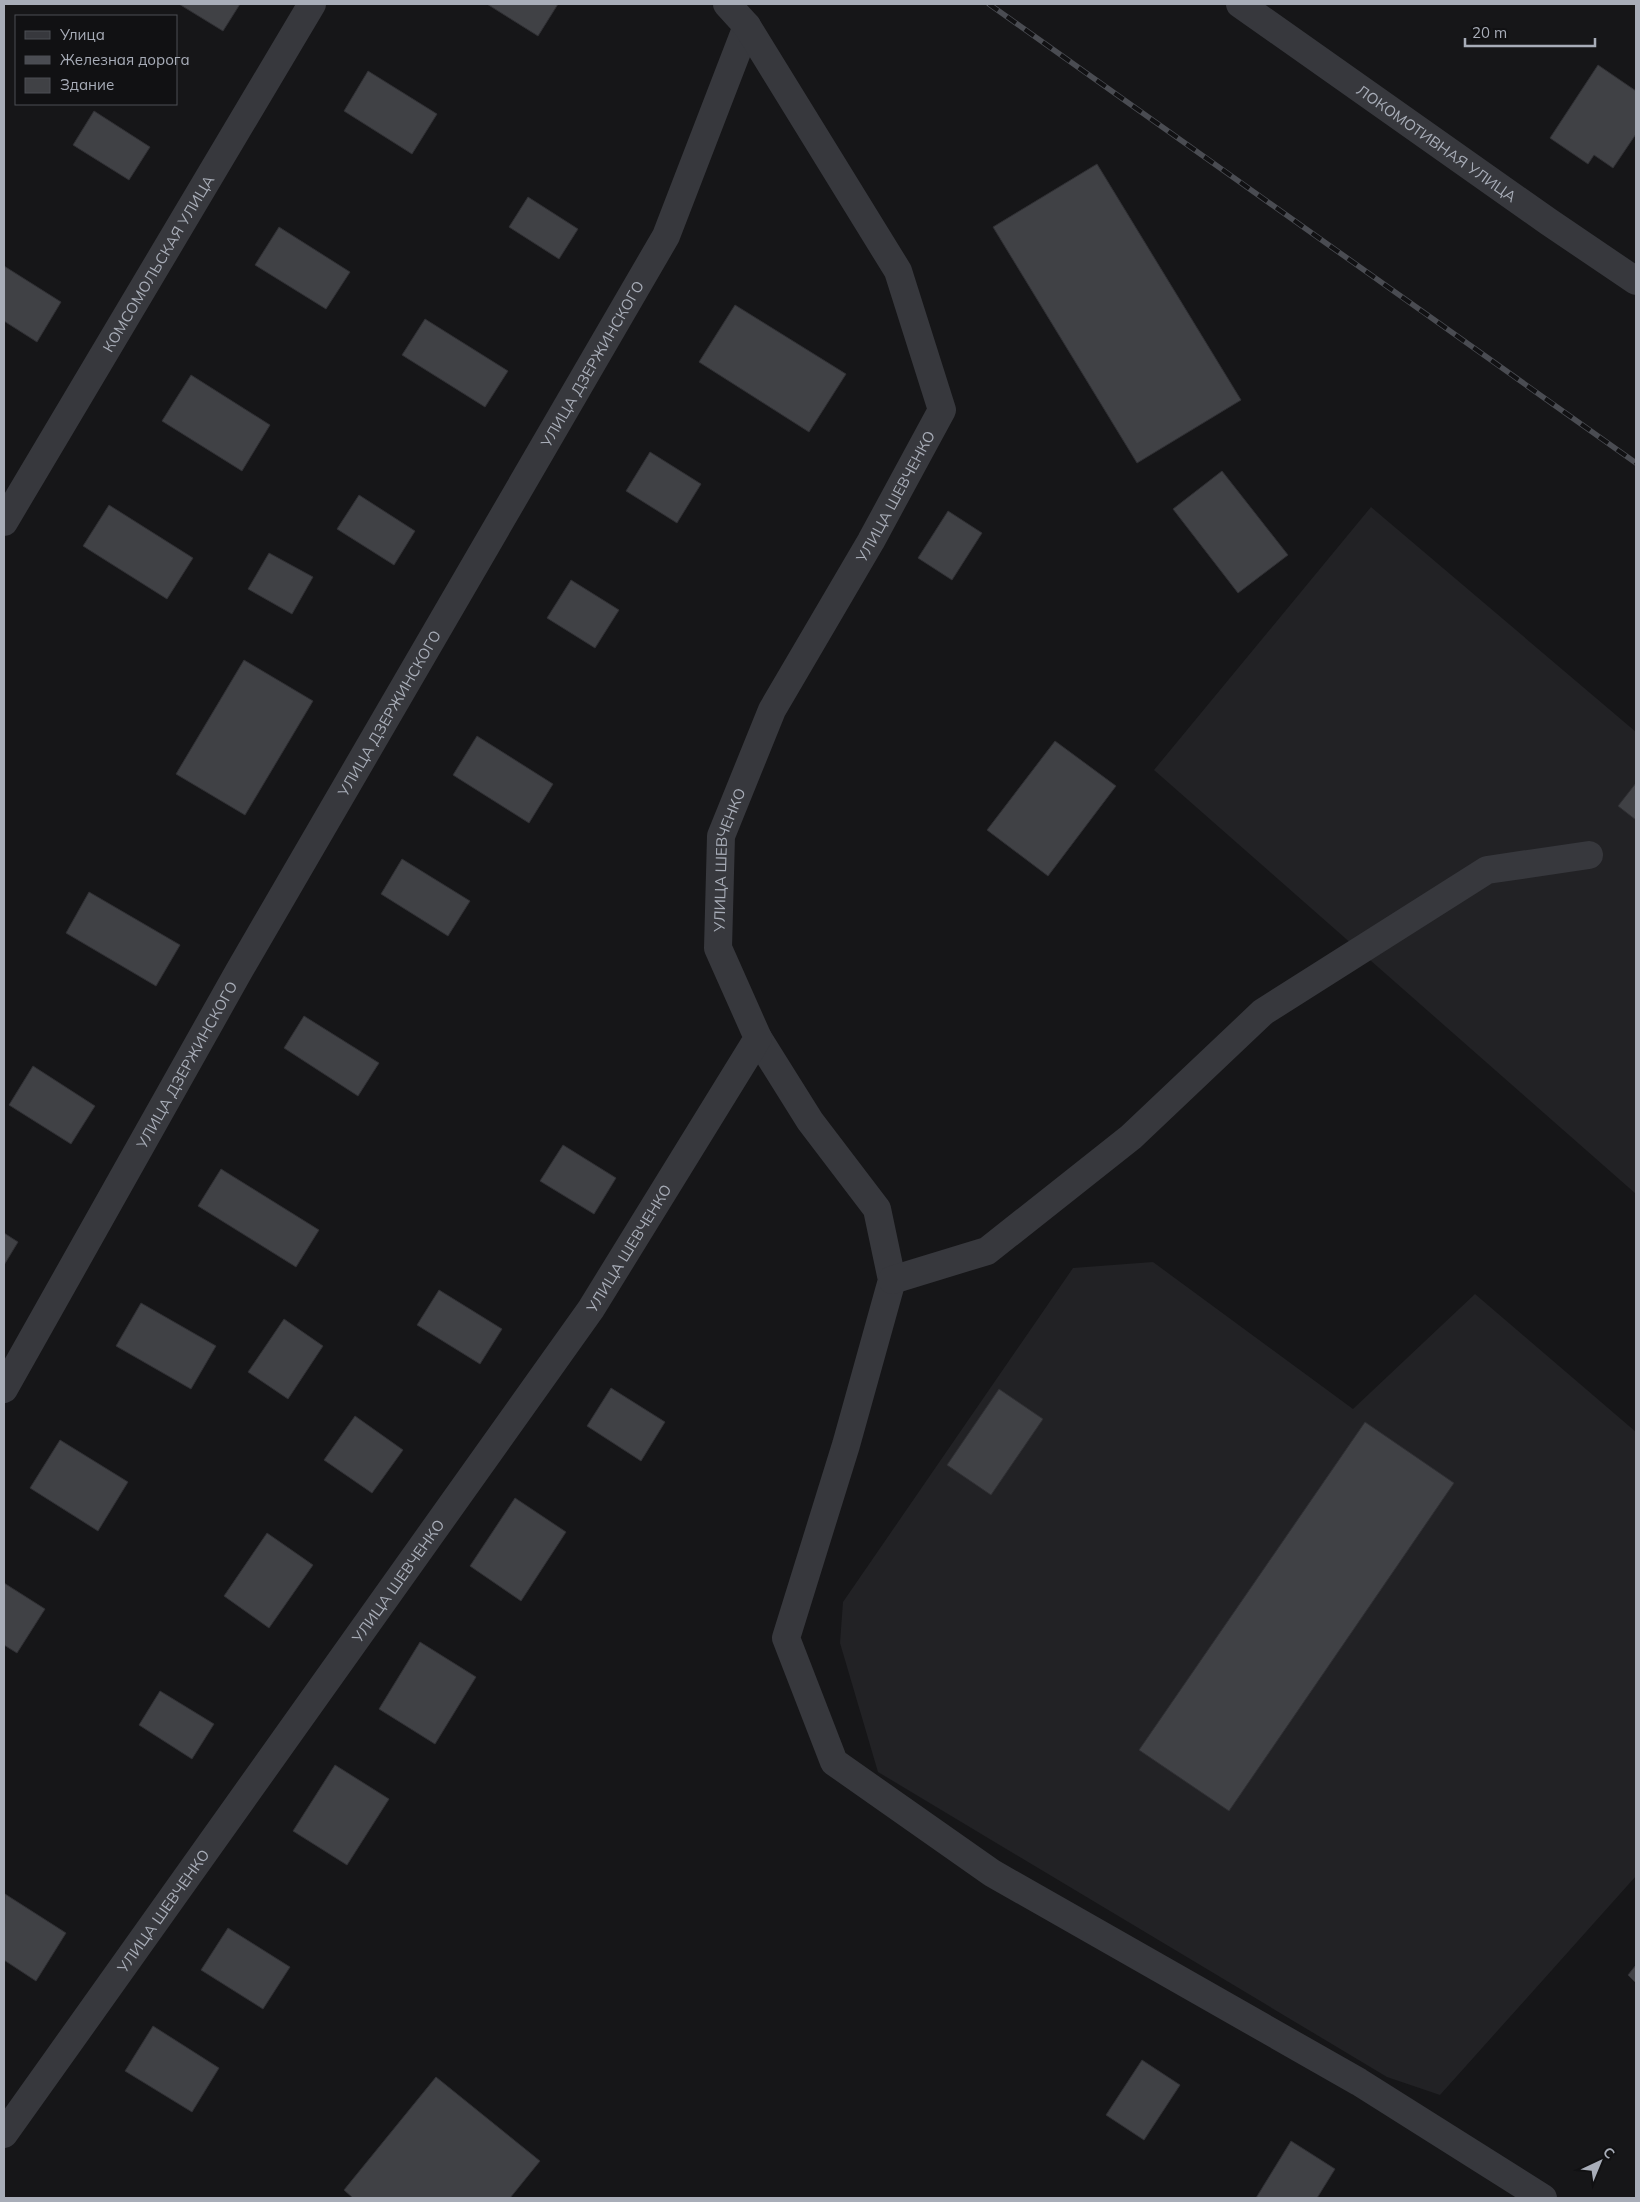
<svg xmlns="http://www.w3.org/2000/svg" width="1640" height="2202" viewBox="0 0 1640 2202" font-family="Mulish,sans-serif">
<rect width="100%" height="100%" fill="#161618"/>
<g fill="#222225">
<polygon points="1371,507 1636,732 1636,1194 1154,770"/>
<polygon points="1153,1262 1353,1409 1475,1294 1636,1432 1636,1876 1440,2095 1387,2077 878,1772 840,1643 843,1602 1073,1268"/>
</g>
<g fill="#404145" stroke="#303034">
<polygon points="179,4 240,4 223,31"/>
<polygon points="487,4 558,4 538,36"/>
<polygon points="1598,65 1636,91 1636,134 1613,168 1594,155 1588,164 1550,138"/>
<polygon points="368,71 437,114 412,154 344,111"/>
<polygon points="94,111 150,147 129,180 73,145"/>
<polygon points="1097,164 1241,400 1137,463 993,227"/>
<polygon points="528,197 578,229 559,259 509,227"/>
<polygon points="279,227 350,272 326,309 255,265"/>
<polygon points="4,266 61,302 37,342 4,321"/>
<polygon points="735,305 846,374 809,432 699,362"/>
<polygon points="425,319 508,371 485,407 402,355"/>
<polygon points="191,375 270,425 242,471 162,421"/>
<polygon points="650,452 701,484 677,523 626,491"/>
<polygon points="1222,471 1288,555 1238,593 1173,509"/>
<polygon points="359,495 415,531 394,565 337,529"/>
<polygon points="109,505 193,558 167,599 83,546"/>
<polygon points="948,511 982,533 952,580 918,558"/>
<polygon points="269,553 313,577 292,614 248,589"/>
<polygon points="571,580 619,610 595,648 547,618"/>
<polygon points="244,660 313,701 245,815 176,774"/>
<polygon points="477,736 553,784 529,823 453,775"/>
<polygon points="1055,741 1116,786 1048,876 987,830"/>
<polygon points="1636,783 1636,820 1618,806"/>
<polygon points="402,859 470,901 448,936 381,894"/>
<polygon points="89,892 180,945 156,986 66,933"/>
<polygon points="304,1016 379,1063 358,1096 284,1048"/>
<polygon points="33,1066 95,1106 71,1144 9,1105"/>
<polygon points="563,1145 616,1178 594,1214 540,1181"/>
<polygon points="221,1169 319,1230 296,1267 198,1206"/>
<polygon points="4,1233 18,1242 4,1265"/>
<polygon points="439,1290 502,1329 480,1364 417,1325"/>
<polygon points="141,1303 216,1346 191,1389 116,1346"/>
<polygon points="284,1319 323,1346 288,1399 248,1372"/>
<polygon points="611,1388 665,1422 641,1461 587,1426"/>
<polygon points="999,1389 1043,1419 991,1495 947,1465"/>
<polygon points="355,1416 403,1450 372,1493 324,1460"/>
<polygon points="1365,1422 1454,1483 1229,1811 1139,1750"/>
<polygon points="60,1440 128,1482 98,1531 30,1488"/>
<polygon points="515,1498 566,1532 521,1601 470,1566"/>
<polygon points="267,1533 313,1565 269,1628 224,1596"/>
<polygon points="4,1583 45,1609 17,1653 4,1645"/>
<polygon points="420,1642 476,1677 435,1744 379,1709"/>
<polygon points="160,1691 214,1724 192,1759 139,1725"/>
<polygon points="335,1765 389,1799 347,1865 293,1831"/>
<polygon points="5,1894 66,1933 36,1981 4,1960"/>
<polygon points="228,1928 290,1967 263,2009 201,1970"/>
<polygon points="1636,1965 1636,1983 1628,1975"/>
<polygon points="153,2026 219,2068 192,2112 125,2071"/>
<polygon points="1142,2060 1180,2085 1144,2140 1106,2115"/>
<polygon points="436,2077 540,2161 510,2198 353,2198 344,2190"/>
<polygon points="1291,2141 1335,2169 1317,2198 1256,2198"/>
</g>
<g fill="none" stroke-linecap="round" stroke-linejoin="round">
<g stroke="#37383d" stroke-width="28">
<path id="s1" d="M1240 4 1549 222 1636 281"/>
<path id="s2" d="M4 522 312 4"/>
<polyline points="758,1038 810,1121 877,1209 892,1280 846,1445 786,1638 834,1762 992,1873 1359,2082 1543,2198"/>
<polyline points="892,1280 987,1251 1131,1137 1263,1012 1487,870 1589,855"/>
<path id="s3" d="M4 1389 239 971 666 236 747 26"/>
<path id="s4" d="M4 2134 591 1309 758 1038 718 948 721 836 772 710 871 541 942 410 898 271 747 26 727 4"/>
</g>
<defs>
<polyline id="rail" points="989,4 1636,463"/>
</defs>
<use href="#rail" stroke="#4a4c52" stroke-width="5.5"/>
<use href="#rail" stroke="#111113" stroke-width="4" stroke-dasharray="11" stroke-linecap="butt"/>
</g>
<g text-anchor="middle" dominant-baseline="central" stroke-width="4" stroke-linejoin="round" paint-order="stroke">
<g font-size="15" fill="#a8adb8" stroke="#111113">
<text stroke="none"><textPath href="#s1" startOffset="241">ЛОКОМОТИВНАЯ УЛИЦА</textPath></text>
<text stroke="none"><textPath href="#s2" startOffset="301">КОМСОМОЛЬСКАЯ УЛИЦА</textPath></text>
<text stroke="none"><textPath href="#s3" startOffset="1182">УЛИЦА ДЗЕРЖИНСКОГО</textPath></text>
<text stroke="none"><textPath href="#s4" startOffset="1924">УЛИЦА ШЕВЧЕНКО</textPath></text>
<text stroke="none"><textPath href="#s3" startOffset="778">УЛИЦА ДЗЕРЖИНСКОГО</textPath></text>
<text stroke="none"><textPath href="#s4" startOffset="1519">УЛИЦА ШЕВЧЕНКО</textPath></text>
<text stroke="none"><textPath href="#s3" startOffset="372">УЛИЦА ДЗЕРЖИНСКОГО</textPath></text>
<text stroke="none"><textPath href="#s4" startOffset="1084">УЛИЦА ШЕВЧЕНКО</textPath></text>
<text stroke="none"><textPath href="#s4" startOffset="679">УЛИЦА ШЕВЧЕНКО</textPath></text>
<text stroke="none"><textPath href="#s4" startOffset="274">УЛИЦА ШЕВЧЕНКО</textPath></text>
</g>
</g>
<rect width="1640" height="2202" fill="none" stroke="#a8adb8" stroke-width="10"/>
<rect x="15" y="15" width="162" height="90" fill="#111113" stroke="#4d4f55"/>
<rect x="25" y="31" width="25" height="8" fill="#37383d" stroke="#4d4f55"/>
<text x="60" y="40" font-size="15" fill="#a8adb8">Улица</text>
<rect x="25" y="56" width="25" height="8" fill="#4a4c52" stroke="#4d4f55"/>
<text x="60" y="65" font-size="15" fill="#a8adb8">Железная дорога</text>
<rect x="25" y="78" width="25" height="15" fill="#404145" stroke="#4d4f55"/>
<text x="60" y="90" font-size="15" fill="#a8adb8">Здание</text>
<g transform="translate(1600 2162) rotate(44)" stroke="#111113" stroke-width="4" paint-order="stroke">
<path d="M0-4L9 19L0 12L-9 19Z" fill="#a8adb8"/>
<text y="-8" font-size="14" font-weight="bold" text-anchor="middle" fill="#a8adb8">С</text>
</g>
<path d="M1465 38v8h130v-8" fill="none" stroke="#a8adb8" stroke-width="2.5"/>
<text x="1472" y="38" font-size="15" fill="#a8adb8" stroke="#111113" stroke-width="4" paint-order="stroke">20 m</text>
</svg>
